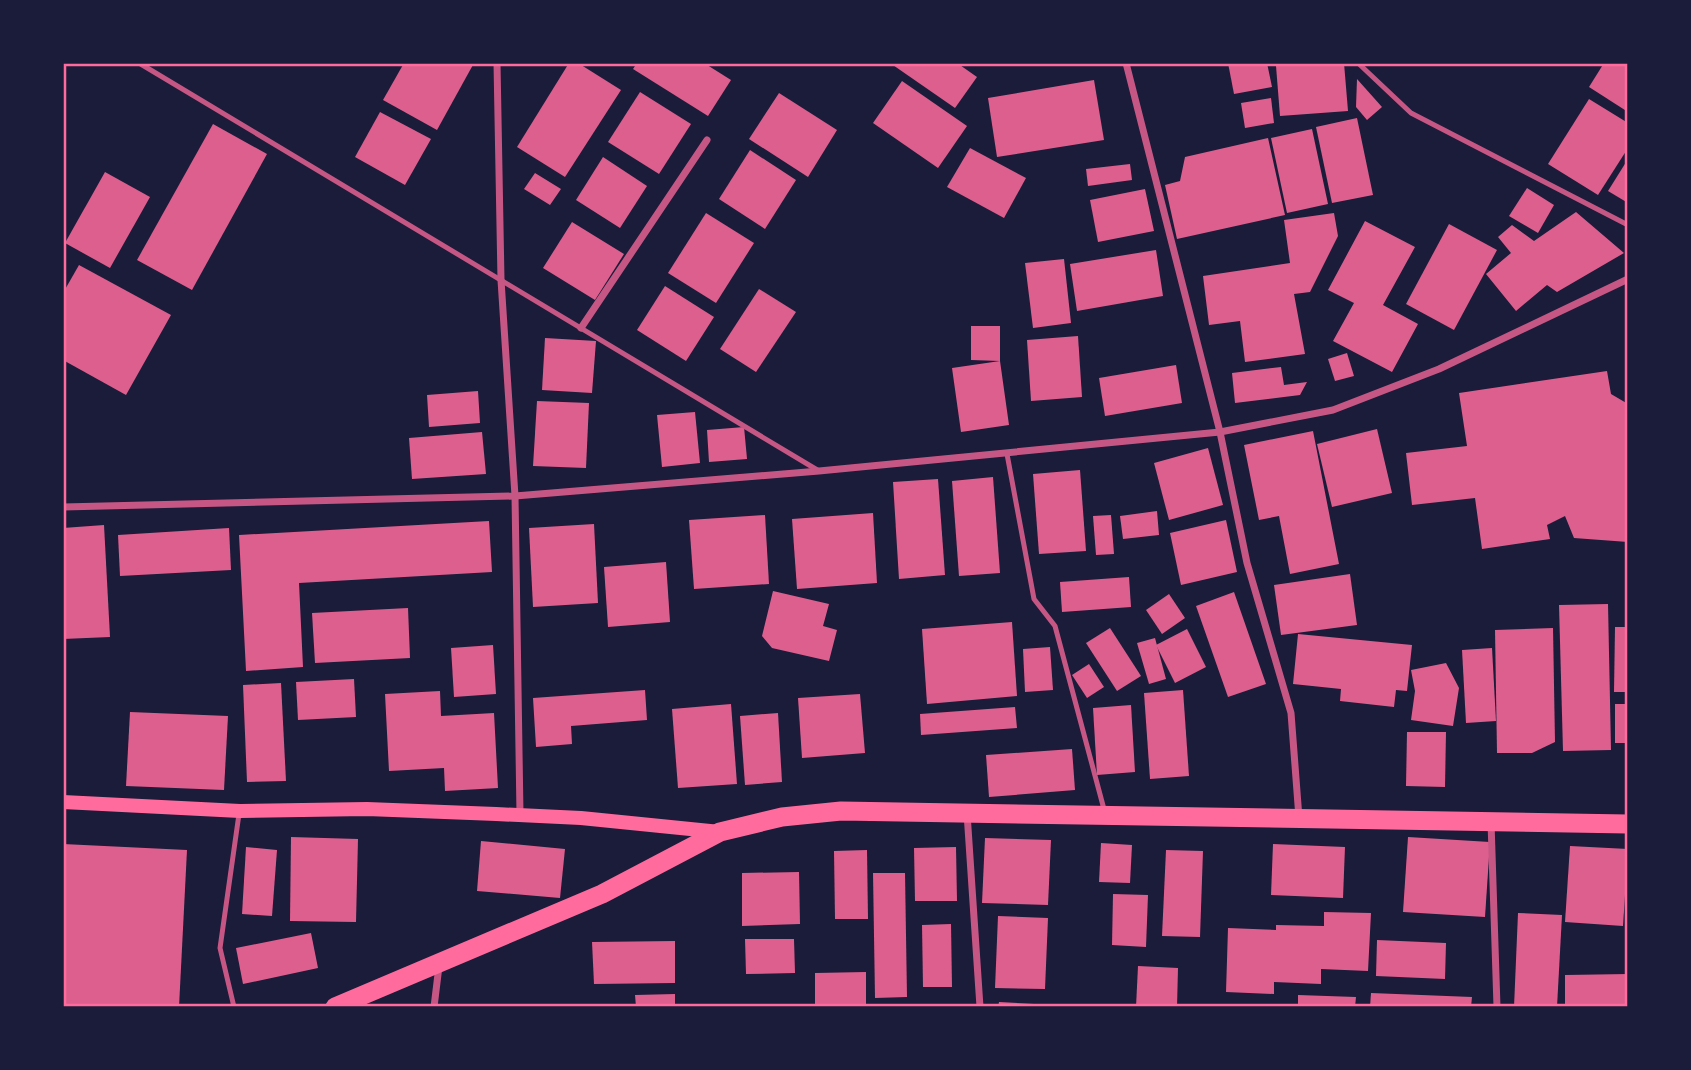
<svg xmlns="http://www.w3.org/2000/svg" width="1691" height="1070" viewBox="0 0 1691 1070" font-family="'DM Sans',sans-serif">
<rect width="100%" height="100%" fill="#1b1b3a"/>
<g fill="#dd5f8e">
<polygon points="404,63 474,63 437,130 383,100"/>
<polygon points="569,63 578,63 621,90 565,177 517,147"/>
<polygon points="637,63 704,63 731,80 708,116 633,69"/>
<polygon points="890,63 957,63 977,77 955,108"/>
<polygon points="1228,63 1267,63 1272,87 1234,94"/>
<polygon points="1318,63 1344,63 1348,111 1280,116 1276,66"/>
<polygon points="1604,63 1628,63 1628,112 1589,87"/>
<polygon points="1357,79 1382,107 1367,120 1356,107"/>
<polygon points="1094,80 1104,140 997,157 988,98"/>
<polygon points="902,81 967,126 938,168 873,123"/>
<polygon points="640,92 691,124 659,174 608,142"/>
<polygon points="779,93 837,130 808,177 749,139"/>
<polygon points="1271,98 1274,123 1245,128 1241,103"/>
<polygon points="1589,99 1628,123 1628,148 1598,195 1548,164"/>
<polygon points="380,112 431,139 405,185 355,157"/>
<polygon points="1357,118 1373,195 1332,203 1316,127"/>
<polygon points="213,124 267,154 192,290 137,260"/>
<polygon points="1312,129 1328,204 1287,213 1271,138"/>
<polygon points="1268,138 1285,215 1177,239 1165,185 1180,181 1185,157"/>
<polygon points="970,148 1026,178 1004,218 947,187"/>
<polygon points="750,150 796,180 765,229 719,199"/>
<polygon points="603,157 647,186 620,228 576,200"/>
<polygon points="1628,159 1628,203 1608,191"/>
<polygon points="1130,164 1132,180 1088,186 1086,169"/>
<polygon points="105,172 150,197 110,268 65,243"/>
<polygon points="535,173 561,189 550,205 524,189"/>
<polygon points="1527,188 1554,205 1538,233 1509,216"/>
<polygon points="1145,189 1154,231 1098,242 1090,200"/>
<polygon points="1576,212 1624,253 1557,292 1547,285 1516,311 1486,274 1511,253 1498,237 1512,225 1534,241"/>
<polygon points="706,213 754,243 716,303 668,273"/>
<polygon points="1334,213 1338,236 1310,292 1294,294 1305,354 1245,362 1240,321 1209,325 1203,276 1290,263 1284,220"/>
<polygon points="1365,221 1415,247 1383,305 1418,324 1392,372 1333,341 1354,303 1328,290"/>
<polygon points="572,222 624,254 595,300 543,268"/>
<polygon points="1449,224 1497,250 1454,330 1406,304"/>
<polygon points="1156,250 1163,296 1077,311 1070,264"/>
<polygon points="1064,259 1071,323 1033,328 1025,263"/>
<polygon points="79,265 171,315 126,395 63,360 63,293"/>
<polygon points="665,286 714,317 686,361 637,330"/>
<polygon points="759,289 796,312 756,372 720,349"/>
<polygon points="971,326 1000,326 1000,361 1009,425 961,432 952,368 1000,361 971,360"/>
<polygon points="1078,336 1082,397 1031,401 1027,340"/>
<polygon points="545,338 596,341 592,393 542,390"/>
<polygon points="1347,353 1354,376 1335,381 1328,359"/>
<polygon points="1176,365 1182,403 1105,416 1099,378"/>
<polygon points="1281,367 1284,385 1307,382 1300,395 1235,403 1232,373"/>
<polygon points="1607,371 1611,394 1628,404 1628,542 1574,538 1565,516 1547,525 1550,539 1482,549 1475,498 1412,505 1406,453 1467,446 1459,393"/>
<polygon points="478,391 480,423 429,427 427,395"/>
<polygon points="537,401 589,403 586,468 533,466"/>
<polygon points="695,412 700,463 662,467 657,415"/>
<polygon points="744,427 747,459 709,462 707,430"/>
<polygon points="1377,429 1392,493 1332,507 1317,444"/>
<polygon points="1313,431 1339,564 1290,574 1279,516 1259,520 1244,445"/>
<polygon points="482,432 486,474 412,479 409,438"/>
<polygon points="1208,448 1223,505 1169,520 1154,463"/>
<polygon points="1080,470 1086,551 1039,554 1033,474"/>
<polygon points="993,477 1000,573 959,576 952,481"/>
<polygon points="938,479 945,575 899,579 893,482"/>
<polygon points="1157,511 1159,535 1123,539 1120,516"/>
<polygon points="873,513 877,583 797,589 792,519"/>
<polygon points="765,515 769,584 694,589 689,520"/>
<polygon points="1111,515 1114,554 1096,555 1093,516"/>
<polygon points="1226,520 1237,572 1181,585 1170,533"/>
<polygon points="489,521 492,572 299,583 303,667 246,671 239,535"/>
<polygon points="594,524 598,603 533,607 529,528"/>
<polygon points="104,525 110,637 63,639 63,528"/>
<polygon points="229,528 231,570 120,576 118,535"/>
<polygon points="666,562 670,622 608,627 604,567"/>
<polygon points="1350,574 1357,625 1281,635 1274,585"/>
<polygon points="1129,577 1131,607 1062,612 1060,582"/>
<polygon points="773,591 829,604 823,626 837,630 829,661 772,648 762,636"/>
<polygon points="1234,592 1266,684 1228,697 1196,606"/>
<polygon points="1169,594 1185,618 1162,634 1146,610"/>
<polygon points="1608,604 1611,750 1563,751 1559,605"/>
<polygon points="408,608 410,658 315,663 312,613"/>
<polygon points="1012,622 1017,696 927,704 922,629"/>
<polygon points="1615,627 1628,627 1628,692 1614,692"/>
<polygon points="1110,628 1141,676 1117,691 1086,643"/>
<polygon points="1553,628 1555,742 1532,753 1497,753 1495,630"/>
<polygon points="1187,629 1206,667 1175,683 1156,645"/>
<polygon points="1298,634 1412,645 1407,691 1396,690 1394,707 1340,701 1341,689 1293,684"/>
<polygon points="1155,638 1166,679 1149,684 1137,643"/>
<polygon points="493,645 496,694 454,697 451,648"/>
<polygon points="1050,647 1053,690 1025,692 1023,649"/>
<polygon points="1492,648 1496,721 1466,723 1462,650"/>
<polygon points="1446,663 1459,688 1453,726 1411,720 1415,691 1411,670"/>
<polygon points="1089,664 1104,687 1087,698 1072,675"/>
<polygon points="354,679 356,717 298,720 296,682"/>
<polygon points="281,683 286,781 247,782 243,685"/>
<polygon points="645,690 647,720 571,726 572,744 536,747 533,698"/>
<polygon points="1183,690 1189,776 1150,779 1144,693"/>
<polygon points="440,691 441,716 494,713 498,788 445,791 444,768 389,771 385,694"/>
<polygon points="860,694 865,753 802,758 798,698"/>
<polygon points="731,704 737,784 678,788 672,709"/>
<rect x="1615" y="704" width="13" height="39"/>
<polygon points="1131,705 1135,772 1097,775 1093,708"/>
<polygon points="1015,707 1017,728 921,735 920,714"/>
<polygon points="130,712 228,716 224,790 126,786"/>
<polygon points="778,713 782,782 745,785 740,716"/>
<polygon points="1407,732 1446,732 1445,787 1406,786"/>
<polygon points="1072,749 1075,790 989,797 986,755"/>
<polygon points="291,837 358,839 356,922 290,921"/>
<polygon points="1408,837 1490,842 1485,917 1403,912"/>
<polygon points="985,838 1051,840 1048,905 982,903"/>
<polygon points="481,841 565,849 560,898 477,891"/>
<polygon points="1101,843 1132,845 1130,883 1099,882"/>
<polygon points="63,844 187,850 179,1007 63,1007"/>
<polygon points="1273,844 1345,847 1343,898 1271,895"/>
<polygon points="1570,846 1628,849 1623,926 1565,922"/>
<polygon points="246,847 277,850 272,916 242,914"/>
<polygon points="956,847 957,901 915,901 914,848"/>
<polygon points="867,850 868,919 835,919 834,851"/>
<polygon points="1166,850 1203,851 1200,937 1162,936"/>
<polygon points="799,872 800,924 742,926 742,873"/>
<polygon points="873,873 905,873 907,997 875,998"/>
<polygon points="1113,894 1148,895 1146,947 1112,945"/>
<polygon points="1324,912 1371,913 1368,971 1321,969 1321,984 1274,982 1274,994 1226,992 1228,928 1276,930 1276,925 1324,926"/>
<polygon points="1518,913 1562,915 1557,1007 1514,1007"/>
<polygon points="998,916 1048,918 1045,989 995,988"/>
<polygon points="951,924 952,987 923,987 922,925"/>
<polygon points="311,933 318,968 243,984 236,948"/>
<polygon points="745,939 794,939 795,973 746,974"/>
<polygon points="1377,940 1446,943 1445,979 1376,976"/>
<polygon points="675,941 675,983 594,984 592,942"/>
<polygon points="1138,966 1178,968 1177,1007 1136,1007"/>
<polygon points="866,972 866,1007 815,1007 815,973"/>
<polygon points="1628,974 1628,1007 1565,1007 1565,975"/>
<polygon points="1371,993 1472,997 1471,1007 1370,1007"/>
<polygon points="675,994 675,1007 636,1007 635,995"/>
<polygon points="1298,995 1356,997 1355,1007 1298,1007"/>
<polygon points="999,1002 1052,1005 1051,1007 998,1007"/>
</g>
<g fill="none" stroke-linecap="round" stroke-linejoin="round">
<g stroke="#c65784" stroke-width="5">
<polyline points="139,63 819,471"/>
<polyline points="1358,63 1411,113 1628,225"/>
<polyline points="1007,454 1034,599 1055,626 1105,813"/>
<polyline points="234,1007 220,948 239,814"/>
</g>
<g stroke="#c65784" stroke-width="7">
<polyline points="497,63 501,280 515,496 520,814"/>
<polyline points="1126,63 1220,432 1247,563 1291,713 1299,818"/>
<polyline points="581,328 707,140"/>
<polyline points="63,507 515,496 819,471 1220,432 1333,410 1439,369 1628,279"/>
<polyline points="967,813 980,1007"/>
<polyline points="1491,822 1497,1007"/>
<polyline points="434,1007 439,966"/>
</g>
<polyline stroke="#ff6b9d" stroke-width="14" points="63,802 240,811 367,809 496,814 581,818 720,832"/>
<polyline stroke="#ff6b9d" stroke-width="19" points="335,1007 602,894 720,832 782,817 841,811 1628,824"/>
</g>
<rect width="1691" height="1070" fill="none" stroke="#1b1b3a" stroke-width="130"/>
<rect x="65" y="65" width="1561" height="940" fill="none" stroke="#ff6b9d" stroke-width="2.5"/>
</svg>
